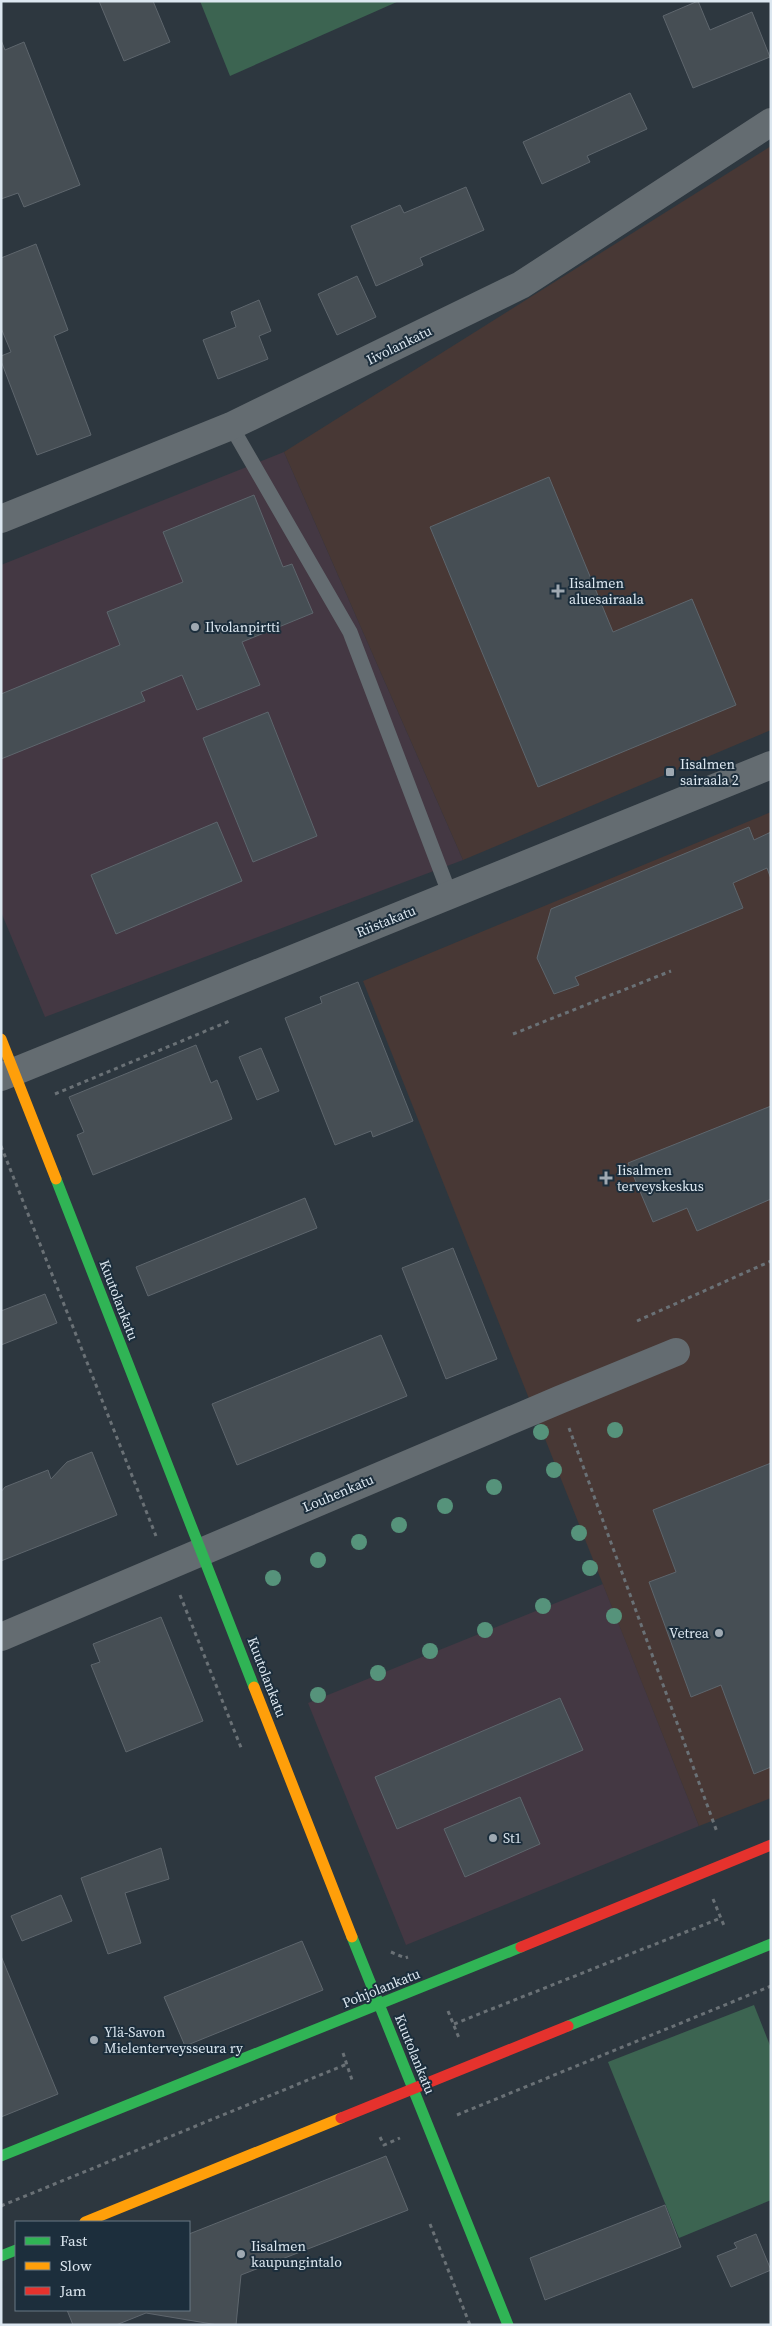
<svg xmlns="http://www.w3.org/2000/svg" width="772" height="2326" viewBox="0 0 772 2326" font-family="'Source Serif 4',serif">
<rect width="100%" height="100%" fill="#2d373f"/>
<g fill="#443843">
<polygon points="284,452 463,860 45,1017 1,912 1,565"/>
<polygon points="603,1584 699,1826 406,1945 308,1703"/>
</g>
<g fill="#483835">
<polygon points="771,146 771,730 463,860 284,452"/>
<polygon points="771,812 771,1798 699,1826 363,981"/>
</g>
<g fill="#3c6451">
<polygon points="200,1 399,1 230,76"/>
<polygon points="754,2005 771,2048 771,2200 679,2238 608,2062"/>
</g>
<g fill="#464e54" stroke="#5e666d">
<polygon points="99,1 153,1 170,42 124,61"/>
<polygon points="698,1 710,30 752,12 770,57 693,88 663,16"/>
<polygon points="1,40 5,50 24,42 80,185 24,207 18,193 1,199"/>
<polygon points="630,93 647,129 587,156 590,162 542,184 523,142"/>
<polygon points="466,187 484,230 420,258 423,265 376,286 351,226 400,205 404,213"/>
<polygon points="36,244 68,330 54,336 91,435 37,455 1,361 1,356 11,352 1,328 1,258"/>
<polygon points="357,276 376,317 337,335 318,294"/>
<polygon points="259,300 271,331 259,336 268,359 218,379 203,340 236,327 231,312"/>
<polygon points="549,477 613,632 692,599 736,705 538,787 430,527"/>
<polygon points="254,495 283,567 292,564 313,613 242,642 260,685 197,710 182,675 141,692 145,701 1,759 1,694 120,645 107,612 183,582 163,532"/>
<polygon points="268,712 317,836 253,862 203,738"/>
<polygon points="217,822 242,881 116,934 91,875"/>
<polygon points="749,827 754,840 771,832 771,879 767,868 733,883 743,908 575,977 579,985 554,994 537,958 551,909"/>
<polygon points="358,982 413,1121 373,1137 371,1131 335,1145 285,1018 322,1003 320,997"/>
<polygon points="196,1045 211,1083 217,1080 232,1119 93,1175 77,1135 84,1132 69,1097"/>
<polygon points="261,1048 279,1091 257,1100 239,1057"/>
<polygon points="771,1106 771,1199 697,1231 687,1208 653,1222 628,1163"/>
<polygon points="305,1198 317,1228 148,1296 136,1267"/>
<polygon points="453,1248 497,1359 446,1379 402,1268"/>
<polygon points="45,1294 57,1323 1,1345 1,1311"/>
<polygon points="381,1335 407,1396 237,1465 212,1404"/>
<polygon points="92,1452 117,1515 1,1561 1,1492 5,1487 48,1470 51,1479 67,1462"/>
<polygon points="771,1463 771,1767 754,1774 721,1685 691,1697 649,1582 676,1572 653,1510"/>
<polygon points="161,1617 203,1721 126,1752 91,1665 100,1662 93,1644"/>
<polygon points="560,1698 583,1750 397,1829 375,1777"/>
<polygon points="520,1797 540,1844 465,1877 444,1829"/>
<polygon points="161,1848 169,1879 125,1893 141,1943 108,1954 81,1878"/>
<polygon points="61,1895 72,1921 22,1941 11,1916"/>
<polygon points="302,1941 323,1990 185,2046 164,1997"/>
<polygon points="1,1956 58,2094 1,2117"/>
<polygon points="386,2156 408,2210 241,2275 236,2325 218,2325 146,2313 116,2325 73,2325 67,2310 189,2310 189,2234"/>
<polygon points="665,2205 681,2247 545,2300 530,2258"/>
<polygon points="756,2234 771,2270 731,2287 717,2256 737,2248 734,2243"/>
</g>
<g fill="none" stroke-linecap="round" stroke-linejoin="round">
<g stroke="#6a7176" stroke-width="3" stroke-dasharray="4 4" stroke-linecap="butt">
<polyline points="513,1034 671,971"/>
<polyline points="55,1094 232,1020"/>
<polyline points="1,1146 156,1536"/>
<polyline points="637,1321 771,1261"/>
<polyline points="569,1428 717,1832"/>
<polyline points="180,1595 242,1750"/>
<polyline points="713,1899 725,1928"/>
<polyline points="391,1952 405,1958 408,1957"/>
<polyline points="448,2011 459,2038"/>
<polyline points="454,2024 721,1918"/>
<polyline points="343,2053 352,2080"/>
<polyline points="457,2115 771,1986"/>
<polyline points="380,2137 384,2145 400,2138"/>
<polyline points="1,2206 347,2064"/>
<polyline points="430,2224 470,2325"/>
</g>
<polyline stroke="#646c71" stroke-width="15" points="231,426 350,632 450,895"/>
<g stroke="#646c71" stroke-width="28">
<polyline points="1,519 231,426 521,285 771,122"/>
<polyline points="1,1077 771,765"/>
<polyline points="1,1637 559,1400 676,1352"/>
</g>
<g stroke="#30b455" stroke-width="11">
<polyline points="56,1179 254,1687"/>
<polyline points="352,1937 508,2325"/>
<polyline points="568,2026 771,1944"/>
<polyline points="1,2156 521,1947"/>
<polyline points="1,2256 16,2250"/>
</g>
<g stroke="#ff9f0a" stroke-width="11">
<polyline points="1,1039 56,1179"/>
<polyline points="254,1687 352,1937"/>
<polyline points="85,2222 341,2118"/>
</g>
<g stroke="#e5322d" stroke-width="11">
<polyline points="521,1947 771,1845"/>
<polyline points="341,2118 568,2026"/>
</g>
</g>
<g fill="#56937b">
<circle cx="615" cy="1430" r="8"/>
<circle cx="541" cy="1432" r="8"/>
<circle cx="554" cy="1470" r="8"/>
<circle cx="494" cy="1487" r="8"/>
<circle cx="445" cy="1506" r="8"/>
<circle cx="399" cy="1525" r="8"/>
<circle cx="579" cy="1533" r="8"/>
<circle cx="359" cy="1542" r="8"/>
<circle cx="318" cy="1560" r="8"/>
<circle cx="590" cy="1568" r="8"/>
<circle cx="273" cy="1578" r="8"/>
<circle cx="543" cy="1606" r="8"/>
<circle cx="614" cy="1616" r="8"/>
<circle cx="485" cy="1630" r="8"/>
<circle cx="430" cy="1651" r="8"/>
<circle cx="378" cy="1673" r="8"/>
<circle cx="318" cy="1695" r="8"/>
</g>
<g fill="#9fa9b2" stroke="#1c2e3c" stroke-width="2">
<path d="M555.5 583.5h5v5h5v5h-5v5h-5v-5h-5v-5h5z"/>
<circle cx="195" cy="627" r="5"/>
<rect x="665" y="767" width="10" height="10" rx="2.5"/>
<path d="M603.5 1170.5h5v5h5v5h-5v5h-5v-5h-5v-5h5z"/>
<circle cx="719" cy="1633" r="5"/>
<circle cx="493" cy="1838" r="5"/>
<circle cx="94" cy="2040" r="5"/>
<circle cx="241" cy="2254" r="5"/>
</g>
<g text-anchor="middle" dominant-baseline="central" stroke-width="4" stroke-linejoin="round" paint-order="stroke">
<g font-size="14" fill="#dce7f0" stroke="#1c2e3c">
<text transform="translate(399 345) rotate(-26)">Iivolankatu</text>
<text transform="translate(386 921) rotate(-22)">Riistakatu</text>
<text transform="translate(119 1300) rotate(69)">Kuutolankatu</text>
<text transform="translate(338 1493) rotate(-23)">Louhenkatu</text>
<text transform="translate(267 1677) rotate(69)">Kuutolankatu</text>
<text transform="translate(381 1988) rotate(-22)">Pohjolankatu</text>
<text transform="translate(415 2054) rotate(68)">Kuutolankatu</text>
</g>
<g font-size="14" fill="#dce7f0" stroke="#1c2e3c" text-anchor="start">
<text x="569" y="583">Iisalmen<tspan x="569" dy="16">aluesairaala</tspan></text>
<text x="205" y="627">Ilvolanpirtti</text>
<text x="680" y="764">Iisalmen<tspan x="680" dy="16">sairaala 2</tspan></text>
<text x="617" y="1170">Iisalmen<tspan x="617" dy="16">terveyskeskus</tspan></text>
<text x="709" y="1633" text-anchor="end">Vetrea</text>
<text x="503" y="1838">St1</text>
<text x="104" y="2032">Ylä-Savon<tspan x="104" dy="16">Mielenterveysseura ry</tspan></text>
<text x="251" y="2246">Iisalmen<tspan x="251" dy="16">kaupungintalo</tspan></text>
</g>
</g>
<rect width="772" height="2326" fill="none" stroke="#dce7f0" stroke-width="5"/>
<rect x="15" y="2221" width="175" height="90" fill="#1c2e3c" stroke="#697884"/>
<rect x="25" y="2237" width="25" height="8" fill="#30b455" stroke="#697884"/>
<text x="60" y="2246" font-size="15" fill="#dce7f0">Fast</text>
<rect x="25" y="2262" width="25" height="8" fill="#ff9f0a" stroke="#697884"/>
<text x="60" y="2271" font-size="15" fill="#dce7f0">Slow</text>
<rect x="25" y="2287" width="25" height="8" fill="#e5322d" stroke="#697884"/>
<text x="60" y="2296" font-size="15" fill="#dce7f0">Jam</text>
</svg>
